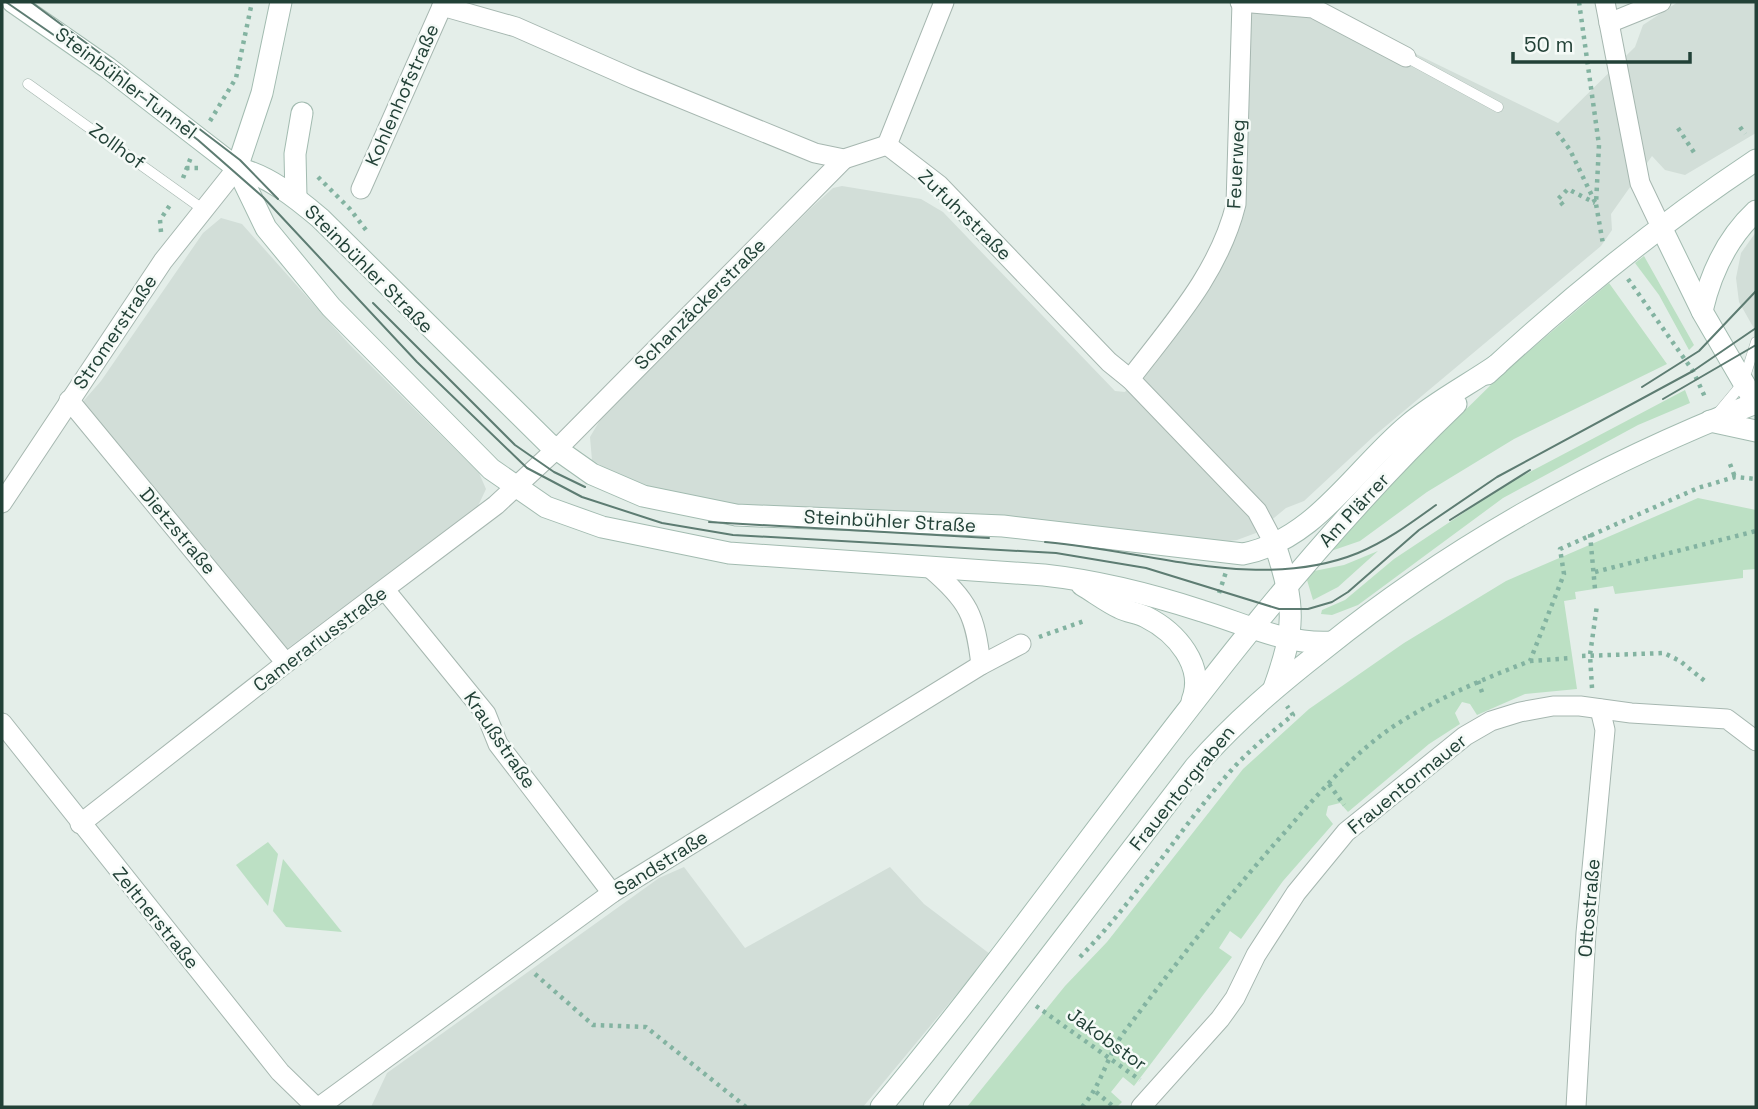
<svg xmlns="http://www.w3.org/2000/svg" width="1758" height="1109" viewBox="0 0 1758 1109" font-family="'Space Grotesk',sans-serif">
<rect width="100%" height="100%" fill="#e4eee9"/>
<g fill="#d2ded8">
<polygon points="1309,2 1558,123 1635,47 1643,25 1678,2 1756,2 1756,133 1685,175 1665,170 1652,156 1611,214 1612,230 1601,246 1374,436 1304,501 1286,508 1256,533 1237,540 1216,543 745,508 679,497 622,478 592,460 590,437 603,415 811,208 833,188 842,186 921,199 943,212 1115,391 1125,392 1215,277 1241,218 1250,9"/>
<polygon points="221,218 242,224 349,344 479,473 486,489 478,506 280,654 79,406 101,381 203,233"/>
<polygon points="1756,232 1756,332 1739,302 1736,278 1741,253"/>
<polygon points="684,867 745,948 890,867 924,904 990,954 863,1107 371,1107 387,1073 659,878"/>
</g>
<g fill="#bce0c4">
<polygon points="1644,256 1694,345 1689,350 1659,295 1635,263"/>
<polygon points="1609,283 1667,364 1514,439 1427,492 1360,541 1331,551 1385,489 1503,373"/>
<polygon points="1685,390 1690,403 1638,425 1503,498 1358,605 1332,615 1321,614 1322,610 1345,600 1394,559 1507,484"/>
<polygon points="1698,498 1756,510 1756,569 1743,570 1743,578 1615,594 1613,586 1575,592 1576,599 1564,601 1577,689 1525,694 1477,715 1470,704 1462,702 1455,713 1460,724 1429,744 1348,812 1340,803 1328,806 1326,815 1333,824 1283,881 1241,939 1230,931 1219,948 1232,957 1134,1086 1123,1077 1111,1092 1122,1102 1117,1107 967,1107 1065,986 1107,942 1243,769 1309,709 1404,643 1506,581"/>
<polygon points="1378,551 1338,587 1313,600 1307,580 1314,571 1344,565"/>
<polygon points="268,842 278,854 268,906 236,865"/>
<polygon points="283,859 342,932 286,927 273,911"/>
</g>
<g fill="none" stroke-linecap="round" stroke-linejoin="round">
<defs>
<g id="service">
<polyline points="1406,57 1498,107"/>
<polyline points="28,84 204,210"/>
<polyline points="1718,413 1743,383 1756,342"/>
</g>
<g id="minor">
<polyline points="1240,2 1313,8 1406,57"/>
<polyline points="1605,2 1640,183 1661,227"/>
<polyline points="442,6 516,27 634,79 815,153 844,159 887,145"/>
<polyline points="1609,23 1661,2"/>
<polyline points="887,145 939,185 1109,362 1130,379 1257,511 1275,545"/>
<polyline points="887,145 944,2"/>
<polyline points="361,189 444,2"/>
<path d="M1130 379C1172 324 1219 273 1236 204L1242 2"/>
<polyline points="69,400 286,663"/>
<polyline points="2,503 163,261 237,168"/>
<path d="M930 568C969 601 975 615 981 665"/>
<polyline points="385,590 486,714 498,744 612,893"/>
<polyline points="2,723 280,1072 316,1107"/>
<polyline points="80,824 286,663 496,505 564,442 844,159"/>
<polyline points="319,1107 612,893 981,665 1021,644"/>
<polyline points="1141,1107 1220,1019 1235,998 1256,955 1296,893 1346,832 1465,736 1491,721 1520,712 1553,706 1580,706 1631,713 1727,719 1756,741"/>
<polyline points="1576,1107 1586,933 1605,730 1600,709"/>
</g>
<g id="secondary">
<path d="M13 2 108 68 237 168 266 228 331 307 491 469 546 507 602 527 729 553 1044 575C1098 581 1150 594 1202 611 1245 624 1285 645 1332 642"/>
<path d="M237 168C269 176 295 197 320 218L548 443 592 474 643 496 736 515 1003 526 1243 554C1315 540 1355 469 1408 425 1435 402 1468 385 1497 365"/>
<polyline points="237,168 262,93 281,2"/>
<polyline points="296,197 295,154 302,113"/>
<polyline points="1661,227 1703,313 1756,404"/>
<path d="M1702 311C1711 272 1727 238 1756 211"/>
<path d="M1487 374C1571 296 1661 223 1756 160"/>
<polyline points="1710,421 1756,431"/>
<path d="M1082 585C1094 592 1107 602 1120 608 1128 612 1138 613 1146 617 1176 632 1206 666 1192 701"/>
<path d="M1274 688C1295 629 1296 606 1275 545"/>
<path d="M881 1107C1075 874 1236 615 1456 404"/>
<path d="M934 1107 1195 767C1234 722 1278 685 1324 649 1454 544 1600 464 1756 403"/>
</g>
</defs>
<use href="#service" stroke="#a6b7b0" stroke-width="11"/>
<use href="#minor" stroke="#a6b7b0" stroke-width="21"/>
<use href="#secondary" stroke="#a2bbb0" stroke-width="23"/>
<g stroke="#83b3a1" stroke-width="4.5" stroke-dasharray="3.5 5" stroke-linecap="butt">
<polyline points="1579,2 1599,145 1596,204 1603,244"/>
<polyline points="210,121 236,78 252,2"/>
<polyline points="1740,127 1745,134"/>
<polyline points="1678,128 1695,154"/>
<polyline points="1557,132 1570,150 1595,202"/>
<polyline points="186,168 203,168"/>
<polyline points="318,177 350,209 366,230"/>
<polyline points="183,178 191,157"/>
<polyline points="1563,205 1558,199 1568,189 1595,203"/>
<polyline points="161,232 160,220 170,205"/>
<polyline points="1628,279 1693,371 1705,397"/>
<polyline points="1730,464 1735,477"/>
<polyline points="1590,534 1595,589"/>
<polyline points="1595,572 1756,531"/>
<polyline points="1219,593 1226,572"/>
<polyline points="1039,637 1087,620"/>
<polyline points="1582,656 1664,653 1680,661 1706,682"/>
<polyline points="1530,661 1572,658"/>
<polyline points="1478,681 1483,695"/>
<polyline points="1592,688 1590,655 1597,605"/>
<polyline points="1329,784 1344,805"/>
<path d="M1080 957C1133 903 1173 839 1222 781 1243 755 1268 735 1293 715L1287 706"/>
<polyline points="535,974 593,1025 646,1027 746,1107"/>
<polyline points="1036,1006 1140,1080"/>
<polyline points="1096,1092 1114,1107"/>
<path d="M1082 1107C1101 1086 1106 1059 1122 1035 1174 966 1227 897 1285 832 1317 795 1351 756 1391 728 1435 699 1481 680 1530 661L1564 574 1560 549 1698 488 1735 477 1756 479"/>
</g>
<use href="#service" stroke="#fff" stroke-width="10"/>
<use href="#minor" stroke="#fff" stroke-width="19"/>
<use href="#secondary" stroke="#fff" stroke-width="21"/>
<g stroke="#5d7c72" stroke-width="2">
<polyline points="6,2 129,87 198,140 263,197 417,362 527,468 582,497 662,523 733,535 1056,553 1146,568 1279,609 1308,609 1332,602 1348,592 1419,530 1497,477 1693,371 1756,328"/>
<polyline points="31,2 128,74"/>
<polyline points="189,121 240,160 278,199"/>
<polyline points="373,303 515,445 554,472 585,487"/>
<polyline points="1642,387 1699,351 1756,291"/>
<polyline points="1663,399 1756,345"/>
<polyline points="1450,520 1530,470"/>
<polyline points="709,522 989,538"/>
<path d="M1045 542C1147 550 1259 593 1358 553 1387 541 1411 523 1436 505"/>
</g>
</g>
<g text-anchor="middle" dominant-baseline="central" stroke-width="5" stroke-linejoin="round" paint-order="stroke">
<g font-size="19" fill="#224137" stroke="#f5faf7">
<text transform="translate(126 83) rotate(37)">Steinbühler Tunnel</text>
<text transform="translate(402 95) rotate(-66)">Kohlenhofstraße</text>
<text transform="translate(117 146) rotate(36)">Zollhof</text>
<text transform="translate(1236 164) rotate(-87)">Feuerweg</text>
<text transform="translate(965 215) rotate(44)">Zufuhrstraße</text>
<text transform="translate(369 269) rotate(45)">Steinbühler Straße</text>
<text transform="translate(700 304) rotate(-45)">Schanzäckerstraße</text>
<text transform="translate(115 332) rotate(-56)">Stromerstraße</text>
<text transform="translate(1354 510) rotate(-47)">Am Plärrer</text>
<text transform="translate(890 521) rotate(3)">Steinbühler Straße</text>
<text transform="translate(178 531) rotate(50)">Dietzstraße</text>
<text transform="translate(320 639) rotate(-37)">Camerariusstraße</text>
<text transform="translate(500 740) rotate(56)">Kraußstraße</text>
<text transform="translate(1407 784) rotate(-39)">Frauentormauer</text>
<text transform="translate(1182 788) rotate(-51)">Frauentorgraben</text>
<text transform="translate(661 863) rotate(-32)">Sandstraße</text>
<text transform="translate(1589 908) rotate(-85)">Ottostraße</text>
<text transform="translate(156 918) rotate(51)">Zeltnerstraße</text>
<text transform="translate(1107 1039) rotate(36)">Jakobstor</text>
</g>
</g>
<rect width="1758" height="1109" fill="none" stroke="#224137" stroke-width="7"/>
<path d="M1513 52v10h177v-10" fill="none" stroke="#224137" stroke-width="3.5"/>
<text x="1524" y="52" font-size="21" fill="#224137" stroke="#f5faf7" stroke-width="5" paint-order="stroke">50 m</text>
</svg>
